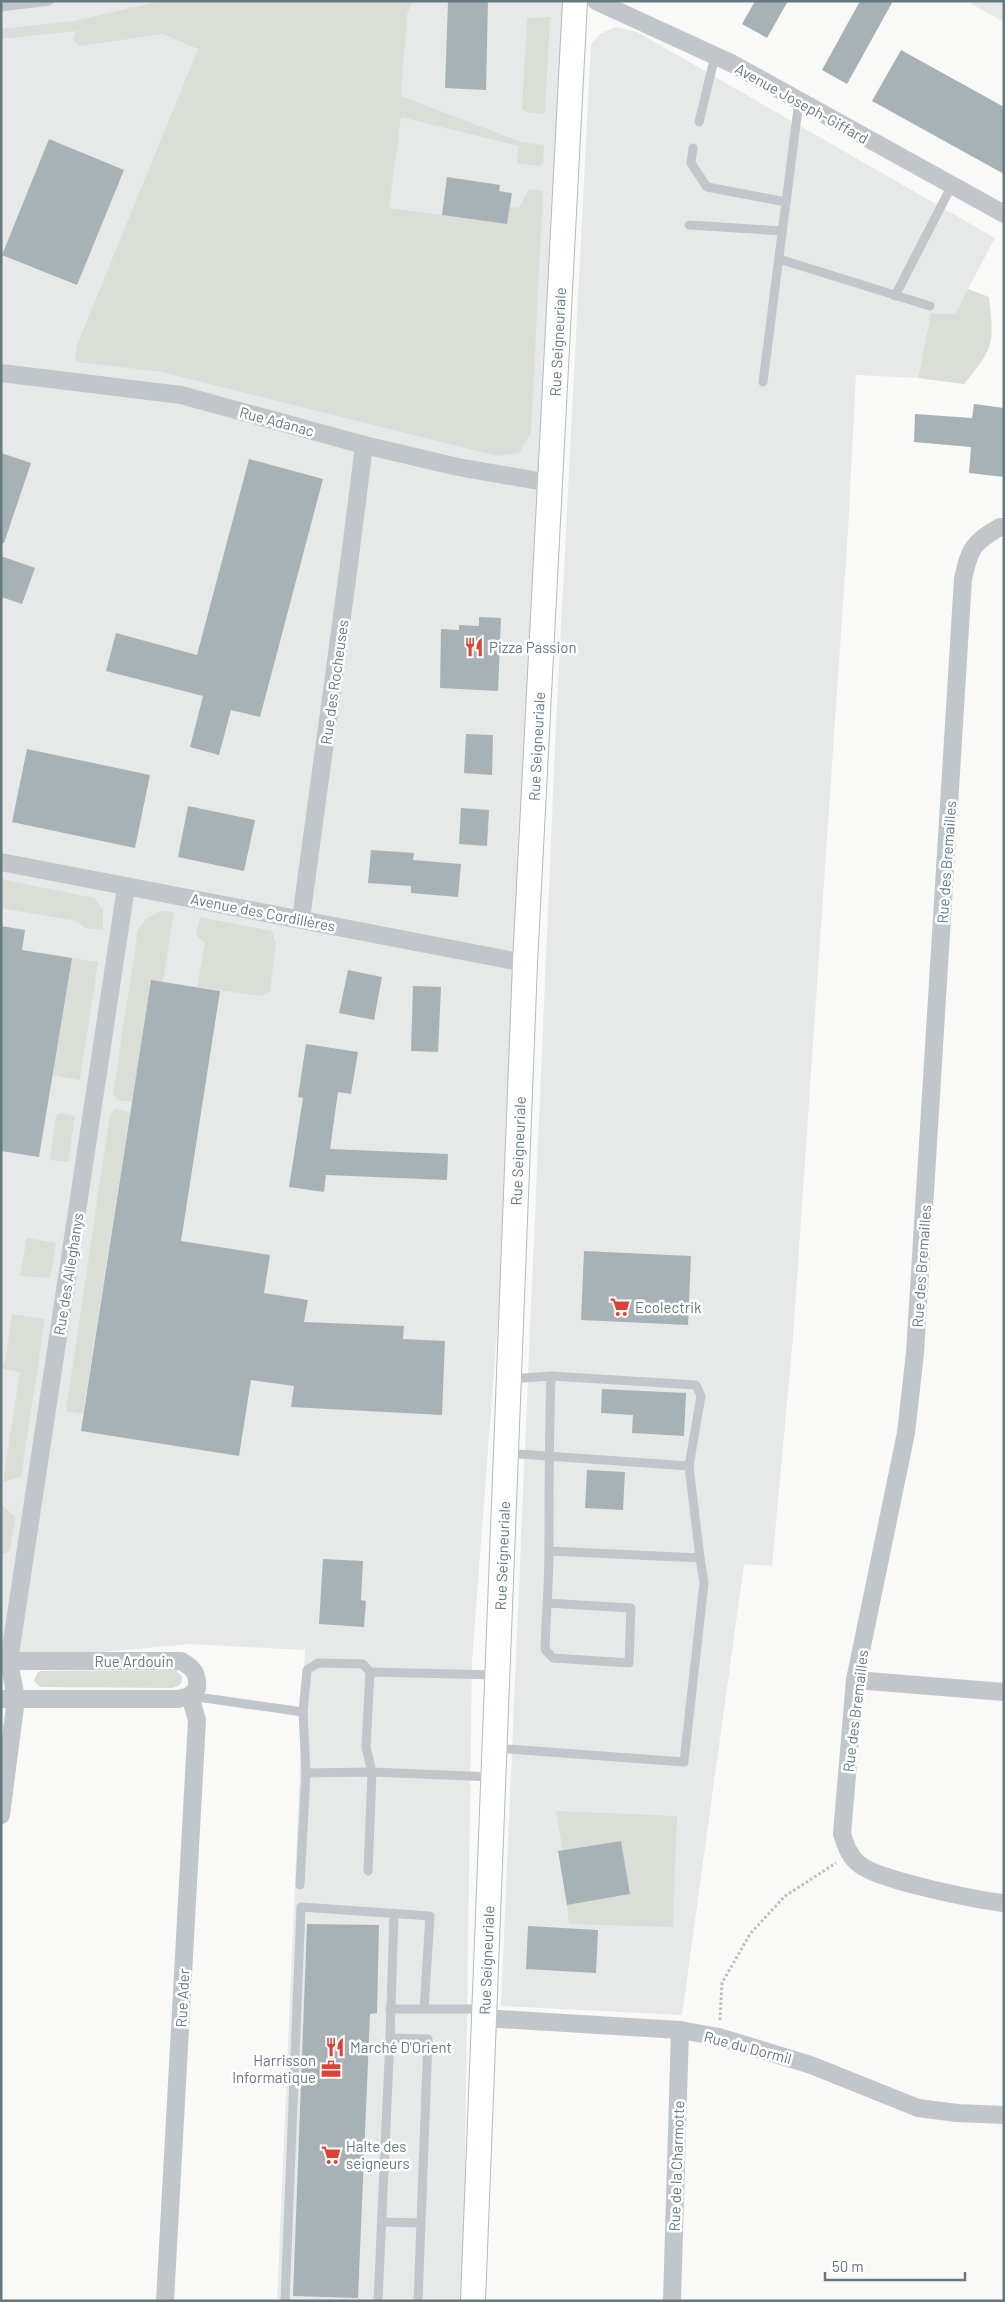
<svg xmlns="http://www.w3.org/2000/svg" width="1005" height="2302" viewBox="0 0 1005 2302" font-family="Barlow,sans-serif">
<rect width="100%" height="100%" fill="#f9f9f7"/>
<g fill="#e7e9e8">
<polygon points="1,1 575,1 525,963 472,1661 463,2301 277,2301 305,1650 190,1644 1,1661"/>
<polygon points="966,1 1004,1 1004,22"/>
<polygon points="615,27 637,32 995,238 955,314 931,313 918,378 856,375 848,530 793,1337 772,1566 744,1564 682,2015 501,2006 556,724 591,44 600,34"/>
</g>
<g fill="#daded6">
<polygon points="162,1 412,1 407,15 401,96 521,142 544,145 543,164 539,166 517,163 518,146 401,117 389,208 507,224 510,207 519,208 529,189 543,191 531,433 519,453 497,456 162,372 78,362 75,359 77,345 198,49 163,34 80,46 73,40 76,31 1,39 1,29 74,21"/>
<polygon points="550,17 545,114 526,112 522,109 527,18"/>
<path d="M968 289 989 297C994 343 995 347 964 384L918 378 931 313 955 314Z"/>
<polygon points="1,879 94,898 103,909 103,930 85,928 76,921 1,908"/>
<polygon points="161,911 174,912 163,982 151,981 132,1102 118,1100 113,1094 138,930 145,919"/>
<polygon points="200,917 272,931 276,944 270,991 262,996 197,987 205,943 196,935"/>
<polygon points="72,958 98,962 80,1080 52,1075"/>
<polygon points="115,1109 130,1112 83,1414 66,1411 110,1114"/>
<polygon points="60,1113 75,1116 68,1162 50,1160 56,1116"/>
<polygon points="27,1238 56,1243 50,1278 20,1276"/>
<polygon points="12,1314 45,1319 21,1477 3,1482 20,1372 4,1369 1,1366 6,1358"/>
<polygon points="1,1504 15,1517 10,1551 1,1555"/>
<path d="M176 1670 182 1677C182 1685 179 1686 172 1688L40 1687 34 1681 37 1673 41 1671Z"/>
<polygon points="556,1811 677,1816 673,1927 569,1924 567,1905 630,1894 621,1841 563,1850"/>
</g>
<g fill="#a7b2b6">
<polygon points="448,1 488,1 486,90 445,88"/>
<polygon points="755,1 788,1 767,38 742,24"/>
<polygon points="860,1 893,1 847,84 822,70"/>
<polygon points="901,50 1004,107 1004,174 872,101"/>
<polygon points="49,139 124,170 77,285 2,255"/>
<polygon points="447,177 500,185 499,191 512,193 507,224 442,215"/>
<polygon points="974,404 1004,408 1004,477 969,473 971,447 914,442 915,414 972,418"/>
<polygon points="1,453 31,463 4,543 1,543"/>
<polygon points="249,459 323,479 260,717 231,710 219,755 190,747 203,696 106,671 116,633 197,655"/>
<polygon points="1,556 35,568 22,604 1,597"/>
<polygon points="479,617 501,618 498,691 440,688 441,629 459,630 459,625 479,626"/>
<polygon points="466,734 493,735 492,775 464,773"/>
<polygon points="27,749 150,775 135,848 12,822"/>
<polygon points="188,806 255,820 244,871 178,857"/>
<polygon points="461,808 489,810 487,846 459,844"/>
<polygon points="371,850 414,853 413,860 461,864 458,897 411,893 411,886 368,883"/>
<polygon points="1,926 25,930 22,950 72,958 39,1157 1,1151"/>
<polygon points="348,970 382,977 374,1020 339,1013"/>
<polygon points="151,980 220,991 181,1241 270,1255 264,1293 308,1300 304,1322 404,1326 403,1339 445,1341 442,1415 291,1407 294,1386 251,1380 239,1456 81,1431"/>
<polygon points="413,986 441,987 438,1052 411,1051"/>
<polygon points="306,1044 358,1052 351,1094 338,1092 330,1149 448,1154 447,1180 326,1175 324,1192 289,1187 303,1098 298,1097"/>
<polygon points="584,1251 691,1256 688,1325 581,1320"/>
<polygon points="602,1389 686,1393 684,1436 632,1433 633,1415 601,1413"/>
<polygon points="587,1470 625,1472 623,1510 585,1508"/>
<polygon points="323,1559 363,1561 361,1600 366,1601 364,1627 319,1624"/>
<polygon points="621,1841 630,1894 567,1905 558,1851"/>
<polygon points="307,1924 379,1925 377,2013 370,2014 358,2298 293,2296"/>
<polygon points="528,1926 598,1930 596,1973 526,1969"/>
</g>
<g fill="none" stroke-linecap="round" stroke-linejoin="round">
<defs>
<g id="secondary">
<path id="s1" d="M473 2301 525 963 575 1"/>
</g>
</defs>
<use href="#secondary" stroke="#b3babd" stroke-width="26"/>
<polyline stroke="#bbbfc1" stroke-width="3" stroke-dasharray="2.5 2.5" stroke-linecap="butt" points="720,2020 722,1983 750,1934 785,1896 836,1863"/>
<g stroke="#c0c6c9" stroke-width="9">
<polyline points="1,7 49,1"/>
<polyline points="699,122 715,56"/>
<polyline points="693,148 691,163 707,187 786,202"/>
<polyline points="689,225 782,231"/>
<polyline points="779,259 930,306"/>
<polyline points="895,296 952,185"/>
<polyline points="763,382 799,101"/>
<polyline points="506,1453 689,1466 701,1396 696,1385 551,1376 509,1379"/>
<polyline points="549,1551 700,1558 689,1466"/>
<path d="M547 1603 631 1608 629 1663 553 1658 545 1649C546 1616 549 1583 549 1549 549 1491 549 1434 551 1376"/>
<polyline points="190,1696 303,1712 306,1773 372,1772 368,1871"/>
<polyline points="303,1712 307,1670 318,1663 363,1664 370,1672"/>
<polyline points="494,1748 684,1762 704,1583 700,1558"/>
<polyline points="493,1777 372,1772 366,1747 370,1672 497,1675"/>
<polyline points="300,1885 306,1773"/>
<polyline points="390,2009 483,2009"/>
<polyline points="390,2038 394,1913"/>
<polyline points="382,2222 421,2223"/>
<polyline points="285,2301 301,1907 430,1916 424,2009"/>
<polyline points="378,2301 390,2038 428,2039 418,2301"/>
</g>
<g stroke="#c0c6c9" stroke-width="18">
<polyline points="596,1 733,64 1004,214"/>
<polyline points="1,373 181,395 364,445 458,467 550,483"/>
<path d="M1004 527H1000C973 543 970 547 963 579L915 1353 906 1433 855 1680 842 1834C846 1846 849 1856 859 1864 877 1880 977 1900 1004 1903"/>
<polyline points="1,862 525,963"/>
<path d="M301 919C322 761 345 603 364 445"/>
<path d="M1 1661H181C194 1668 198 1674 197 1688L190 1696 178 1699H1"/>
<polyline points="855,1680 1004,1692"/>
<polyline points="1,1815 16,1699 9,1661 126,887"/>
<polyline points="483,2018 680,2030 719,2037 811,2065 918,2108 957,2113 1004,2115"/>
<polyline points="165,2301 197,1720 190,1696"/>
<polyline points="672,2301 680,2030"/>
</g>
<use href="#secondary" stroke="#fff" stroke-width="24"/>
</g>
<defs>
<symbol id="restaurant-bare" viewBox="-9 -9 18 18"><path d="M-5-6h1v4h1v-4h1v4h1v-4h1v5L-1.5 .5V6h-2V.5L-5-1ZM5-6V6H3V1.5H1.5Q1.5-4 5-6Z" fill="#df4231" stroke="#fff" stroke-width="2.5" paint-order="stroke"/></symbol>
<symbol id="supermarket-bare" viewBox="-9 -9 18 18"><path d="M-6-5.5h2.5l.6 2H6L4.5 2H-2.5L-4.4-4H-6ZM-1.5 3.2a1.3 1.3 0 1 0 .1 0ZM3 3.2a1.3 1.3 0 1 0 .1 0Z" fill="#df4231" stroke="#fff" stroke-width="2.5" paint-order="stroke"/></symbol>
<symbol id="office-bare" viewBox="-9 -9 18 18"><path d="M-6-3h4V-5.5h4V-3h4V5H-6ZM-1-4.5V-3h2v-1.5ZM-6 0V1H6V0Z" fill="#df4231" stroke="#fff" stroke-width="2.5" paint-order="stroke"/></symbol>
</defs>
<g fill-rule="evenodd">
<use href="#restaurant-bare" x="460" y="633" width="28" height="28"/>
<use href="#supermarket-bare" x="606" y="1293" width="28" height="28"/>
<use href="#restaurant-bare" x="321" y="2033" width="28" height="28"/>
<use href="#office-bare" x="317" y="2055" width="28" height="28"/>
<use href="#supermarket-bare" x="317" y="2141" width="28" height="28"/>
</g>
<g text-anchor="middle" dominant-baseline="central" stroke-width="5" stroke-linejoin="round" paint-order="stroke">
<g font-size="15" fill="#657981" stroke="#fff">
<text transform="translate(802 103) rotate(29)">Avenue Joseph-Giffard</text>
<text stroke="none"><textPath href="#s1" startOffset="1961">Rue Seigneuriale</textPath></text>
<text transform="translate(277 421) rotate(15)">Rue Adanac</text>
<text transform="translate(334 682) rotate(-82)">Rue des Rocheuses</text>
<text stroke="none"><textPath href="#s1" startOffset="1556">Rue Seigneuriale</textPath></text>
<text transform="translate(946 862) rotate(-86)">Rue des Bremailles</text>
<text transform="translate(263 912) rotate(11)">Avenue des Cordillères</text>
<text stroke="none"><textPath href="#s1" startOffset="1151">Rue Seigneuriale</textPath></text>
<text transform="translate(921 1266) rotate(-86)">Rue des Bremailles</text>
<text transform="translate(68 1274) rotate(-81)">Rue des Alleghanys</text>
<text stroke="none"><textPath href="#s1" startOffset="746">Rue Seigneuriale</textPath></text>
<text x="134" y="1661">Rue Ardouin</text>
<text transform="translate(855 1711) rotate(-83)">Rue des Bremailles</text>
<text stroke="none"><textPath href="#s1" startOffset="341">Rue Seigneuriale</textPath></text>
<text transform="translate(182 1998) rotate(-87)">Rue Ader</text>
<text transform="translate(748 2047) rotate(15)">Rue du Dormil</text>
<text transform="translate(676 2166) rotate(-88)">Rue de la Charmotte</text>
</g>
<g font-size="15" fill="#657981" stroke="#fff" text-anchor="start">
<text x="489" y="647">Pizza Passion</text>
<text x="635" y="1307">Ecolectrik</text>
<text x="350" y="2047">Marché D'Orient</text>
<text x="316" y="2060" text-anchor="end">Harrisson<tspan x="316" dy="17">Informatique</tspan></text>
<text x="346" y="2146">Halte des<tspan x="346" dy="17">seigneurs</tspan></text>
</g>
</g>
<rect width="1005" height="2302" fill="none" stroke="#657981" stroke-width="5"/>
<path d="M825 2272v8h140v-8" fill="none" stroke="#657981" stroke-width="2.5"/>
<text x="832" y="2272" font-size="15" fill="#657981" stroke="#ffffff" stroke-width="4" paint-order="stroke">50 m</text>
</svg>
